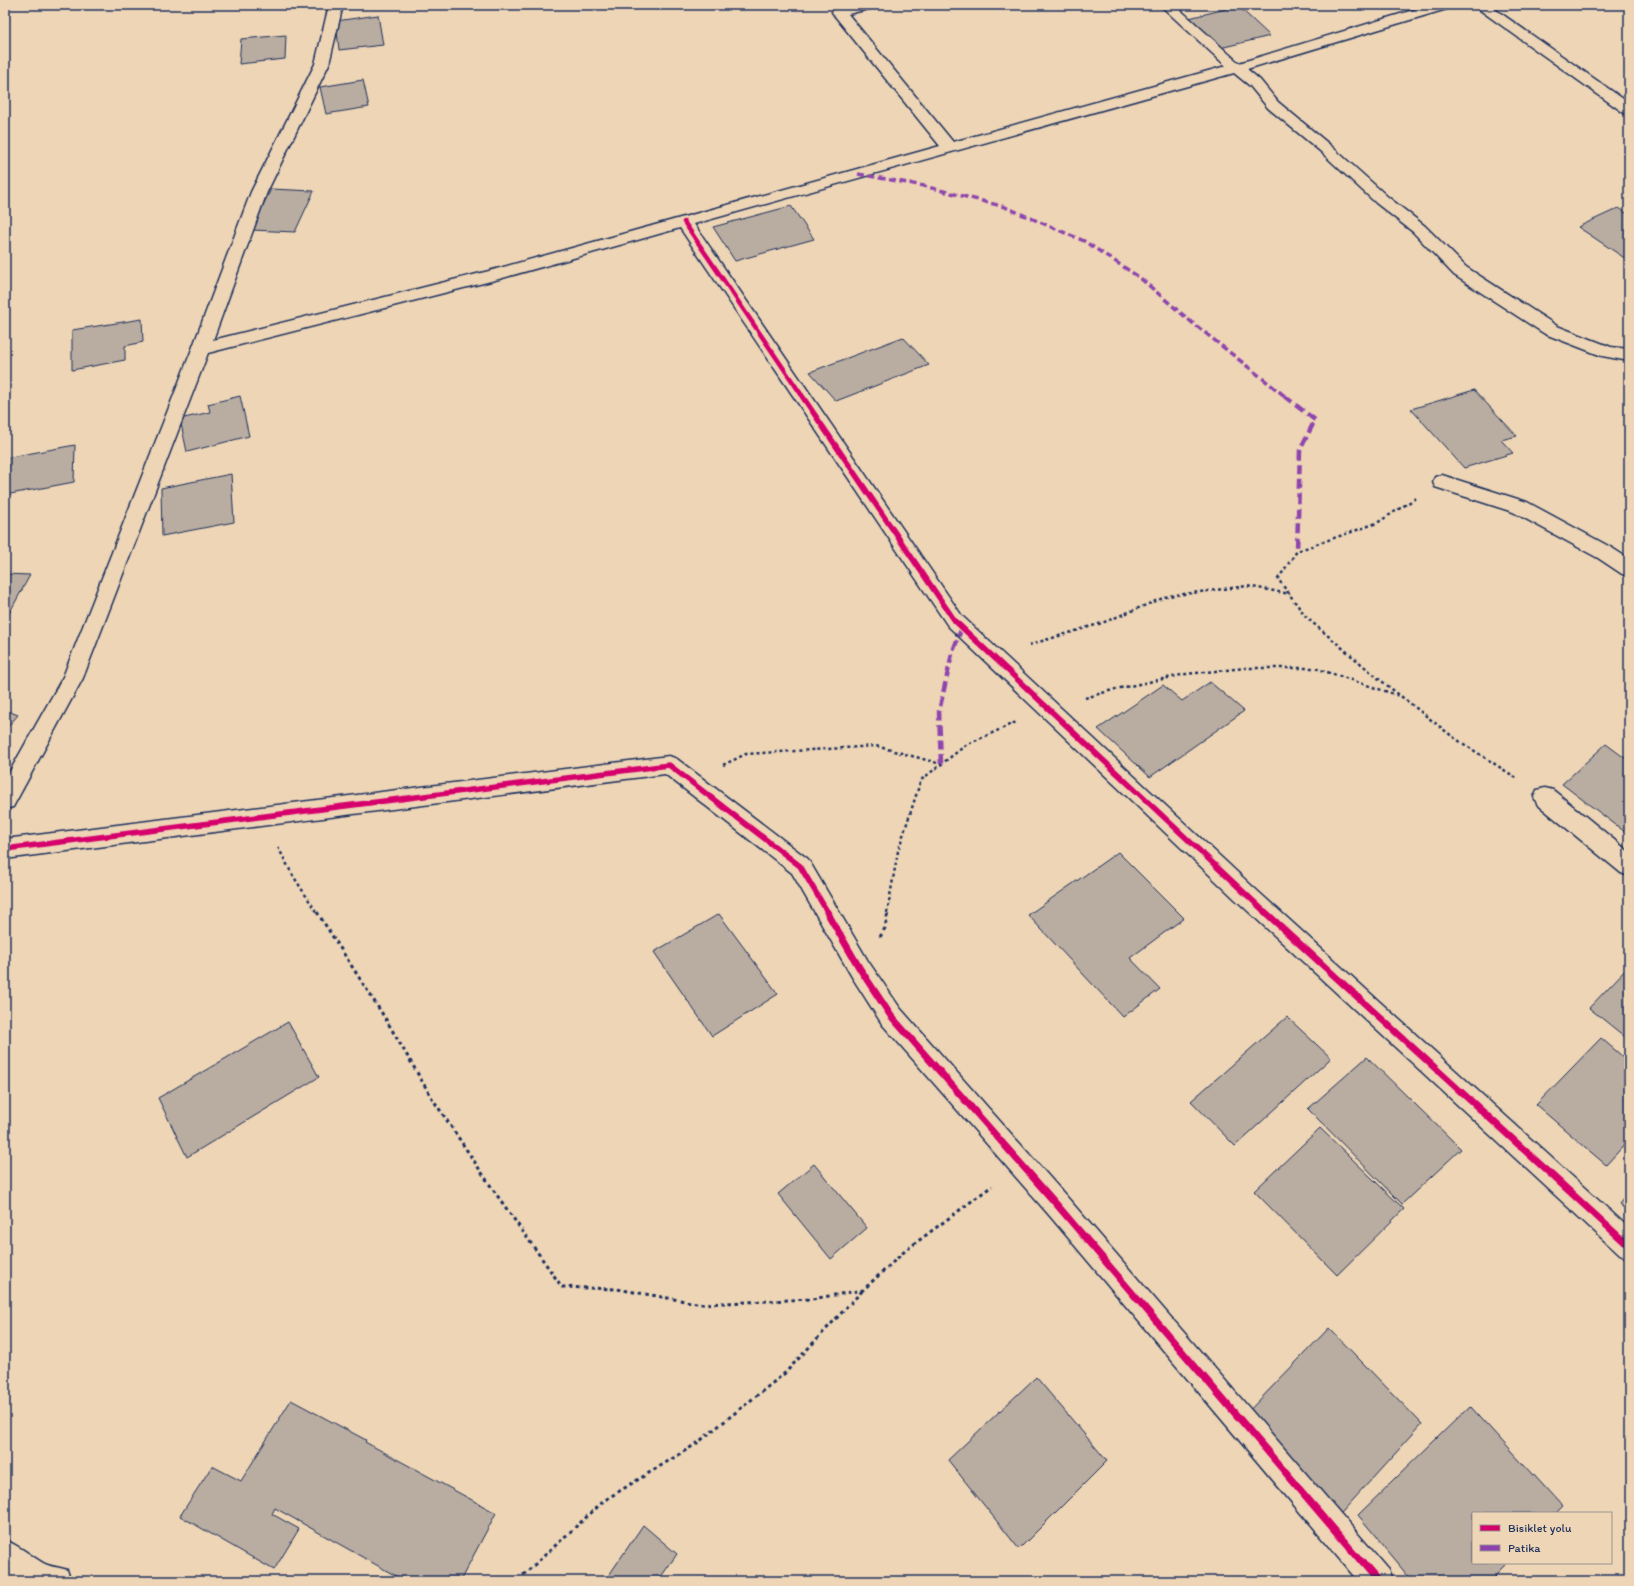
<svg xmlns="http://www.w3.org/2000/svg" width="1634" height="1586" viewBox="0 0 1634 1586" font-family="Itim,sans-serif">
<rect width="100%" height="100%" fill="#edd5b5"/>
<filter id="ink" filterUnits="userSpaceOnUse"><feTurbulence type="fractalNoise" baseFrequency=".025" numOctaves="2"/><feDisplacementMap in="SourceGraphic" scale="8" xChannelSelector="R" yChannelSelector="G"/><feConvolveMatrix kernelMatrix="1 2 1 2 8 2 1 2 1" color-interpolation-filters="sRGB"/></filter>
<g filter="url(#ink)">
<g fill="#b9aca0" stroke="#1b2f5e">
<polygon points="1238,6 1270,36 1220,48 1189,18"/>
<polygon points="378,15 383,45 339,50 336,21"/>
<polygon points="286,35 285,59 239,64 241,39"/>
<polygon points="363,80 369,107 326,114 320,87"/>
<polygon points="271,189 314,191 295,232 251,230"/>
<polygon points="791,206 814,239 735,261 713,227"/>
<polygon points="1619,208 1629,215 1629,261 1578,227"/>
<polygon points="142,319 143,342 125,346 125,360 72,370 72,330"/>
<polygon points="903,337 929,365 836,401 810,372"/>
<polygon points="1474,390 1517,436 1501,440 1513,453 1464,468 1411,409"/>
<polygon points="240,396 249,436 187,452 180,419 210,412 208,404"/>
<polygon points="75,445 74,482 5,495 5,458"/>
<polygon points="231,474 234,522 162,536 161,488"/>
<polygon points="5,574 30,575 5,621"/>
<polygon points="1210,682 1244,711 1150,777 1098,729 1163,685 1182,701"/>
<polygon points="5,710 18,715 5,730"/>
<polygon points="1606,744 1629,761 1629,835 1562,784"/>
<polygon points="1118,852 1184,918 1130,958 1160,989 1123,1017 1028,915"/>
<polygon points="719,914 778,994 712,1036 654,952"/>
<polygon points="1629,966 1629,1040 1589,1008"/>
<polygon points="1287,1017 1331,1058 1235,1146 1191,1101"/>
<polygon points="288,1022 319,1077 187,1157 158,1098"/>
<polygon points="1601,1038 1629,1062 1629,1140 1606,1165 1536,1105"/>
<polygon points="1367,1057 1461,1149 1402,1204 1308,1109"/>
<polygon points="1320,1128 1404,1209 1337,1275 1254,1191"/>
<polygon points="814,1164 867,1228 831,1259 778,1194"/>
<polygon points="1629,1192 1629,1212 1619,1204"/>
<polygon points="1329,1328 1422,1424 1334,1521 1242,1418"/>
<polygon points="1036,1377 1107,1461 1019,1549 948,1460"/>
<polygon points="291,1400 366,1440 365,1442 496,1513 460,1581 405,1581 275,1508 272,1514 299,1529 274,1570 180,1516 212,1466 241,1481"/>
<polygon points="1470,1406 1562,1507 1556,1513 1473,1513 1473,1563 1508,1563 1490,1581 1413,1581 1358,1515"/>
<polygon points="643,1525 677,1554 658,1581 605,1581"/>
</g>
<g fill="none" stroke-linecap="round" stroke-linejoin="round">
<defs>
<g id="street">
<polygon points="329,5 343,5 329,64 267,192 213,340 489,271 940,146 834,15 832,12 834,9 851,5 875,5 873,8 848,14 953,142 1226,66 1160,5 1175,5 1239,63 1430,5 1452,5 1450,8 1247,69 1260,80 1278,102 1330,145 1388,197 1425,226 1466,267 1557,326 1611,347 1629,349 1629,361 1602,356 1545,334 1454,275 1413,232 1376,203 1320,151 1268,108 1250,86 1234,73 694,224 962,616 1252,886 1629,1228 1629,1259 1620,1255 1236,900 948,626 680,228 499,279 208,353 83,678 13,807 5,809 5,780 63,677 192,349 251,192 315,64"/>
<polygon points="1473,5 1489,5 1629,103 1629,114 1624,113"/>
<polygon points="1442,475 1527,502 1612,548 1629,559 1629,576 1622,574 1598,558 1513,512 1435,487 1433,482 1435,477"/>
<polygon points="669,756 677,759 808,859 868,961 900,1008 1067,1197 1389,1570 1393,1581 1358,1581 1049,1215 882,1024 852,977 792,873 665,774 5,859 5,839"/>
<polygon points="1545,788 1553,790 1629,852 1629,876 1621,873 1537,804 1534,797 1537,790"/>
<path d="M5 1540C19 1546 30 1555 43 1563 49 1567 59 1567 67 1570L71 1581H17L5 1573Z"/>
</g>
</defs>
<use href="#street" stroke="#1b2f5e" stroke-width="3"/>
<g stroke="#1b2f5e" stroke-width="2.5" stroke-dasharray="3 3" stroke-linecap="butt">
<polyline points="1416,498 1377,523 1297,551 1278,579 1307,618 1379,679 1453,737 1518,779"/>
<polyline points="1029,645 1102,623 1168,596 1247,586 1290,594"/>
<polyline points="1085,698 1116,689 1186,674 1245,668 1315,668 1400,696"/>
<polyline points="723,765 746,754 876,746 941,764"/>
<polyline points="278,847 292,874 317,913"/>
<polyline points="887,913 898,851 921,780 966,745 1016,722"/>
</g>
<g stroke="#1b2f5e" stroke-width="3" stroke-dasharray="3.5 3.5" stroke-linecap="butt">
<polyline points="317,912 385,1018 432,1098 494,1191 562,1287 617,1289 702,1304 812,1299 863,1290 906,1250 992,1186"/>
<polyline points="880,937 885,928 888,912"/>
<polyline points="520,1581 521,1577 605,1500 696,1444 785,1373 863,1290"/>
</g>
<use href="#street" fill="#edd5b5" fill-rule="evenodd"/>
<polyline stroke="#8e44ad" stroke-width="3.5" stroke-dasharray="7 3.5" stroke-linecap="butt" points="858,174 924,186 1005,207 1084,241 1139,277 1189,320 1286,397"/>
<g stroke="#8e44ad" stroke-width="4.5" stroke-dasharray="10 4.5" stroke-linecap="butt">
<polyline points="1284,396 1315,420 1300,450 1297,551"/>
<polyline points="941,764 939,711 952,654 962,627"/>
</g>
<defs>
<polyline id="cycleway-far2" points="684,222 803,397"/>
<g id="cycleway-far1">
<polyline points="802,396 955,621 1266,913"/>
<polyline points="5,849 669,765 800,866 828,913"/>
</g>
<g id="cycleway">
<polyline points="827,912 860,969 891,1016 1058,1206 1378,1581"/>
<polyline points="1265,912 1629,1246"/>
</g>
</defs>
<use href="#cycleway-far2" stroke="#edd5b5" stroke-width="6"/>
<use href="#cycleway-far1" stroke="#edd5b5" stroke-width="8"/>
<use href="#cycleway" stroke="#edd5b5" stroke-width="10"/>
<use href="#cycleway-far2" stroke="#d6006c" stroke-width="4.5"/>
<use href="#cycleway-far1" stroke="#d6006c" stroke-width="5.5"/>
<use href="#cycleway" stroke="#d6006c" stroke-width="7"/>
</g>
</g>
<rect width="1634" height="1586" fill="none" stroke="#edd5b5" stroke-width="20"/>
<rect x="10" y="10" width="1614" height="1566" fill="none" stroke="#1b2f5e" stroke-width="1.5" filter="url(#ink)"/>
<rect x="1472" y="1512" width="140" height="52" fill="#edd5b5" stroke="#999392"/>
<rect x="1480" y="1525" width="20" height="6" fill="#d6006c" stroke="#999392"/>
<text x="1508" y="1532" font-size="12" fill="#1b2f5e">Bisiklet yolu</text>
<rect x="1480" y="1545" width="20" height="6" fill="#8e44ad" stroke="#999392"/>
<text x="1508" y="1552" font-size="12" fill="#1b2f5e">Patika</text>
</svg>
